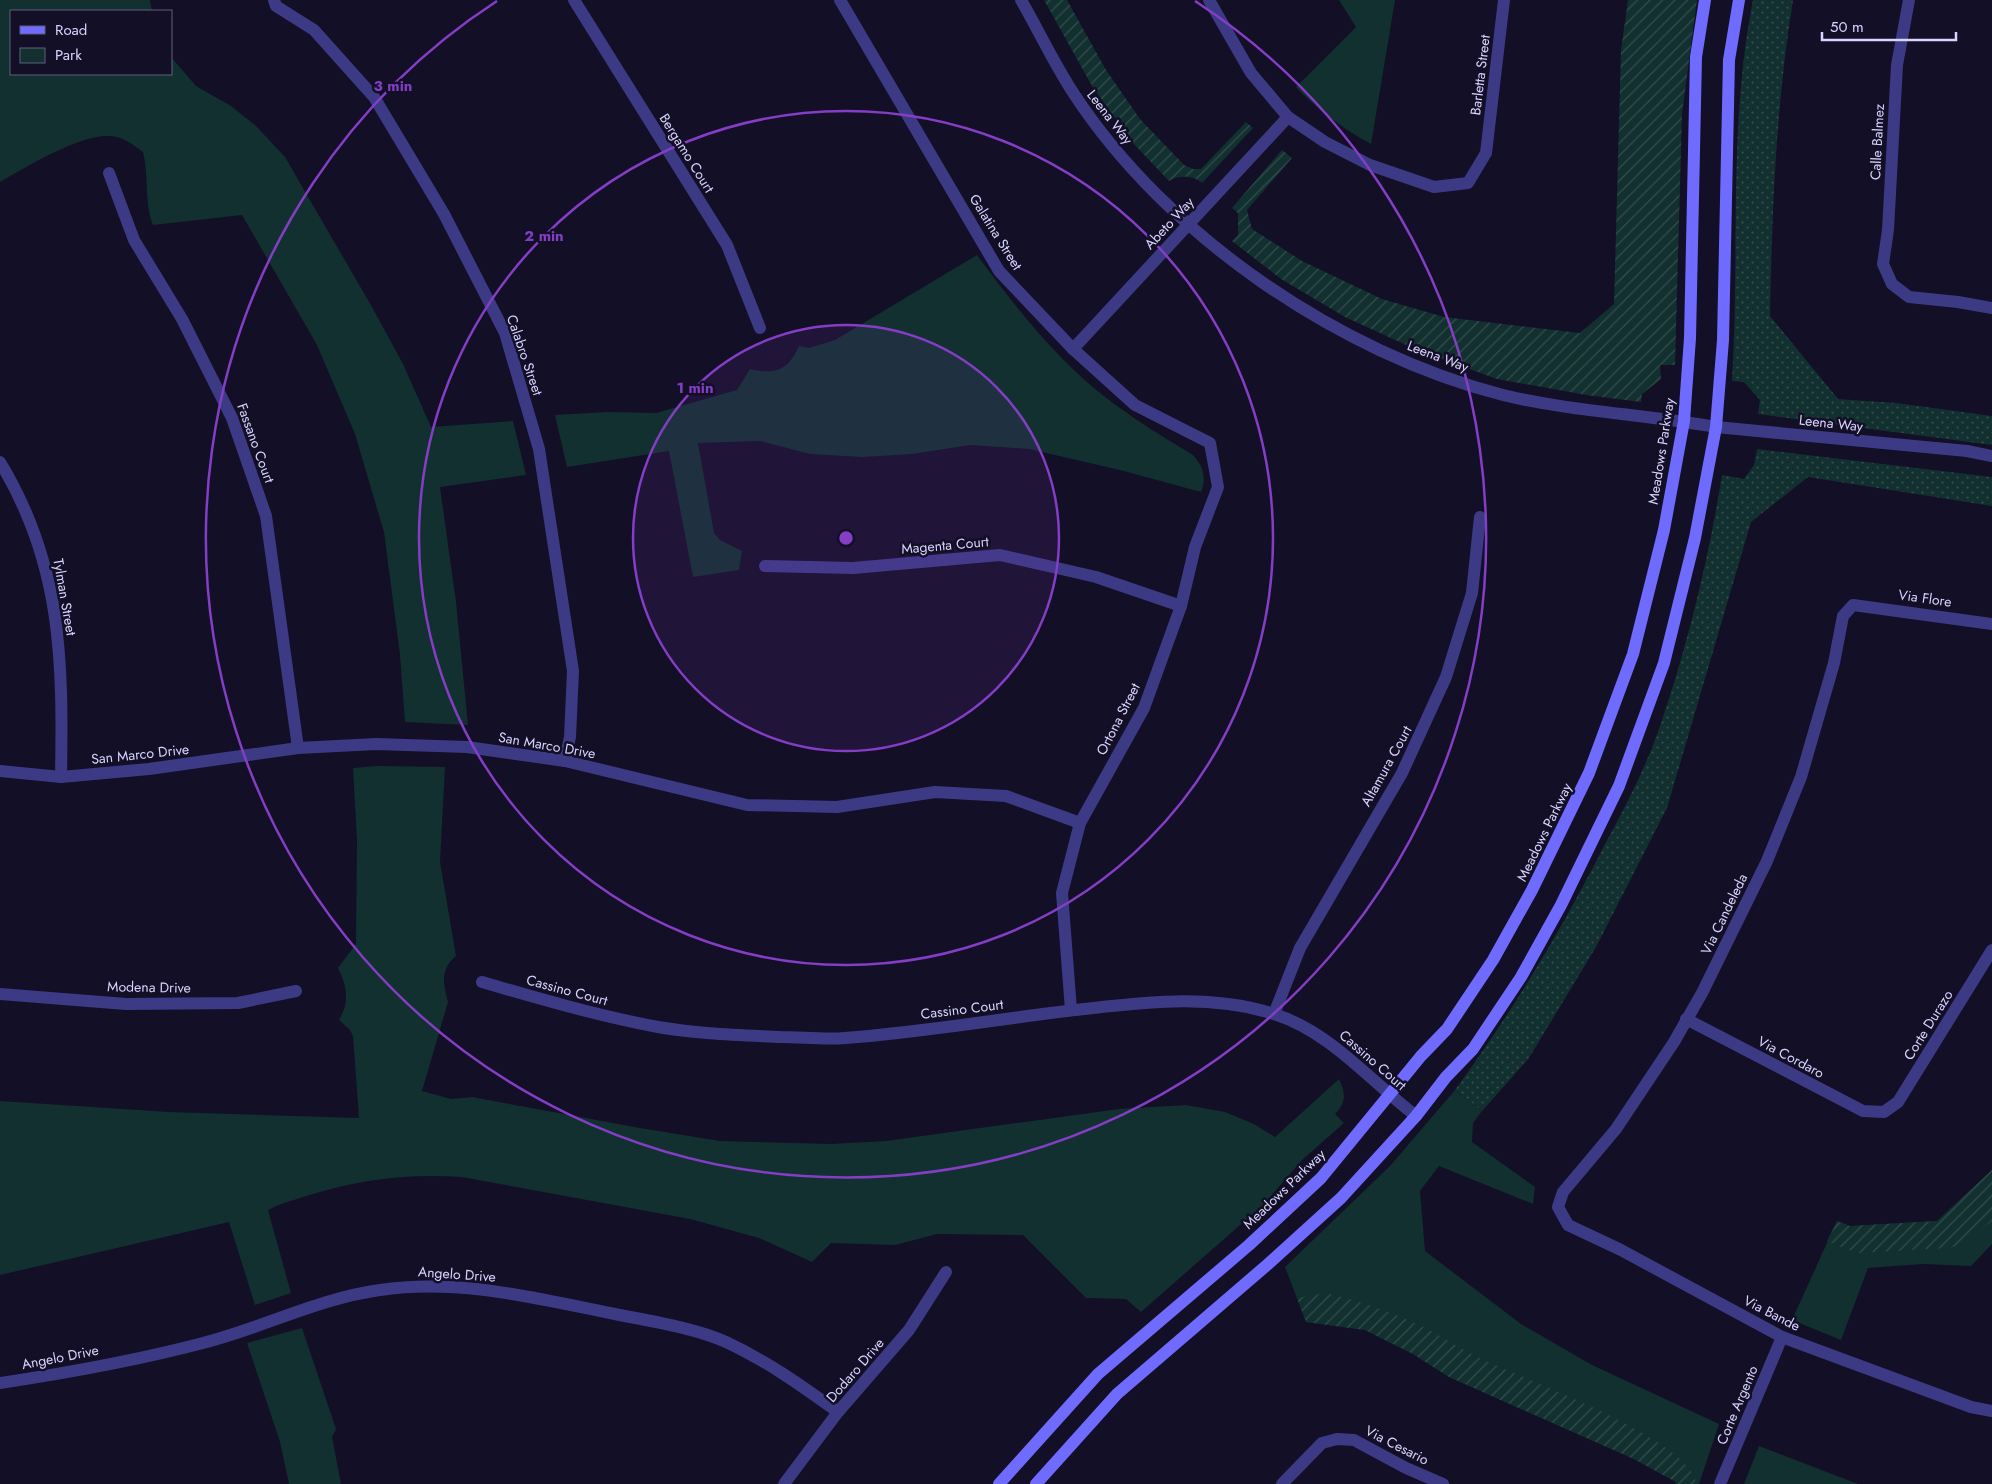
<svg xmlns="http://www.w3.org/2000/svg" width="1992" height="1484" viewBox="0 0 1992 1484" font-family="Jost,sans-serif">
<defs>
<pattern id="grass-dots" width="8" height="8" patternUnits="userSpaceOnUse" patternTransform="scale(1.25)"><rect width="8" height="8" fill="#12302f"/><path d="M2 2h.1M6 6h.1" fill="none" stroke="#344d4e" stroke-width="1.8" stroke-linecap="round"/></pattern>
<pattern id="garden-furrows" width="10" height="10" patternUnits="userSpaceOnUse" patternTransform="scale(1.25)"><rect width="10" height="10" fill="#12302f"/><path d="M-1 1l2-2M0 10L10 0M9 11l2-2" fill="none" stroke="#344d4e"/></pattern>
</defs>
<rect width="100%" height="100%" fill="#130f26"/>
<g fill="url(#grass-dots)">
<path d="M1753 0H1793C1776 106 1772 209 1770 316L1838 399 1896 403 1992 416V445L1758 414 1760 400 1744 382 1732 381C1740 254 1728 126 1753 0Z"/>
<path d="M1757 449 1992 477V506L1808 477 1751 522 1667 808 1596 947 1529 1058 1482 1111 1455 1090C1512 1012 1559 934 1603 848 1623 811 1644 771 1658 732 1687 648 1708 562 1722 475L1744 479 1754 465Z"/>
</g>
<g fill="#12302f">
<path d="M0 0H150L152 11H11V74H171V57L196 86 231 106 256 126 285 157 372 307 403 364 431 427 513 421 526 475 440 487 456 602 468 725 405 722 400 655 384 532 355 434 317 345 242 215 153 225C144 203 149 176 143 152 136 147 129 141 120 138 90 127 27 167 0 182Z"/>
<path d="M1339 0H1395L1371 144C1343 129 1318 110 1296 87L1356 27Z"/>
<path d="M977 255C1017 309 1059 363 1113 403 1139 422 1166 439 1193 455 1203 466 1207 478 1201 492L1120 470 1029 449 970 445 912 454 863 457 810 454 760 441 698 443 714 533 720 540 742 551 739 570 693 577 669 451 567 467 555 415 607 412 656 413 737 390 750 369C777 375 788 370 799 346L809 348 835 340Z"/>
<path d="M378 766 445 767 440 862 456 956C440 969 443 984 448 1002L422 1091 451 1099 472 1097 640 1128 720 1141 831 1144 886 1141 1119 1109 1186 1105 1225 1112 1254 1124 1275 1137 1339 1079C1346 1093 1346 1103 1335 1114L1344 1123 1302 1160 1264 1204 1141 1312 1126 1299 1086 1298 1023 1235 937 1234 895 1245 831 1243 812 1262 759 1238 690 1219 462 1177C408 1173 355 1180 303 1197 291 1201 279 1204 268 1210L291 1293 255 1305 229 1222 0 1275V1101L169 1112 359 1118 353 1036 350 1030 339 1020C350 1001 347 987 338 968L356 944 357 840 353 768Z"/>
<polygon points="1455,1090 1482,1111 1473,1123 1472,1142 1535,1187 1533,1204 1439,1166 1420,1191 1425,1251 1521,1324 1592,1365 1719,1424 1699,1484 1675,1484 1676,1482 1634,1459 1449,1377 1413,1354 1365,1330 1306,1322 1285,1267 1390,1166"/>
<polygon points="1992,1170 1992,1244 1971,1266 1923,1264 1868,1268 1841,1340 1792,1320 1837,1221 1850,1226 1937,1221"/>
<polygon points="302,1328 336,1429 332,1437 341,1484 289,1484 280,1442 247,1343"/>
<polygon points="1759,1446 1858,1484 1744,1484"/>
</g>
<g fill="url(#garden-furrows)">
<path d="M1044 0H1067L1106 70 1140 119 1184 165 1193 169H1201L1246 122 1253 128 1202 183C1194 175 1177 175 1169 181L1132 142 1092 86Z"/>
<polygon points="1628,0 1697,0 1682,114 1675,365 1660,365 1661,379 1642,394 1641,402 1586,395 1497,379 1417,350 1345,317 1281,279 1232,241 1238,235 1238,213 1232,208 1282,150 1292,158 1247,210 1252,229 1302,261 1382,299 1444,317 1580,333 1614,304 1621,50"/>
<polygon points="1992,1170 1992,1221 1961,1245 1948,1248 1856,1253 1827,1241 1837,1221 1850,1226 1937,1221"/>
<path d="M1326 1293C1360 1301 1396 1313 1427 1329 1445 1338 1462 1350 1480 1358 1520 1378 1693 1439 1696 1484H1675L1676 1482 1634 1459 1449 1377 1413 1354 1365 1330 1306 1322 1297 1298Z"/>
</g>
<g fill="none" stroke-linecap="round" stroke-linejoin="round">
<g stroke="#3d3a85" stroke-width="12">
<polyline points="274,0 276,6 314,30 374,97 444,214 505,333 539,449 573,671 570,737 565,761"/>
<polyline points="574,0 727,245 760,328"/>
<polyline points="840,0 999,271 1073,349 1135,405 1210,443 1218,487 1195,547 1181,606 1144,708 1080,823 1062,893 1071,1010"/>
<polyline points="1209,0 1251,73 1288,117 1325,142 1370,165 1434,187 1468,183 1486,153 1504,0"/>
<polyline points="1909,0 1897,65 1888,230 1883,264 1892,284 1909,297 1958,302 1992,308"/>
<polyline points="109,173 134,240 182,319 232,418 266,516 298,748"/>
<polyline points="1073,349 1288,117"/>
<path d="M0 462C62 564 63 661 61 777"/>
<polyline points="765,566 853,568 1000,555 1096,577 1181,606"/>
<polyline points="1992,624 1853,605 1843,616 1834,663 1801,777 1767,861 1702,993 1674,1042 1616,1129 1563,1192 1558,1207 1568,1225 1621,1250 1782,1337 1971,1407 1992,1411"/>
<polyline points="0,771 61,777 149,769 298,748 376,744 467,747 565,761 747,805 837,807 935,792 1006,796 1080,823"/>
<path d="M482 982C540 999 599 1016 658 1027 698 1034 740 1035 781 1037 802 1037 824 1040 845 1038 925 1032 1004 1018 1084 1009 1148 1002 1211 994 1274 1014 1331 1032 1370 1081 1416 1116"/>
<polyline points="0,994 126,1004 238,1003 296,991"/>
<polyline points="1274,1014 1300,948 1402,773 1446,677 1472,593 1480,517"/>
<polyline points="1686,1019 1863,1111 1884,1112 1898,1102 1992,950"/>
<path d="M0 1383C67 1373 138 1360 203 1343 262 1328 320 1298 380 1290 459 1278 539 1299 615 1314 650 1321 695 1328 726 1342 767 1361 802 1386 838 1412"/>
<polyline points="784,1484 838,1412 909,1330 946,1272"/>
<polyline points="1282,1484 1322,1443 1337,1439 1354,1440 1406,1468 1443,1484"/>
<polyline points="1720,1484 1782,1337"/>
</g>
<path stroke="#3d3a85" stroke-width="12" d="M1021 0C1039 31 1054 64 1074 94 1167 236 1339 353 1503 395 1573 412 1645 414 1716 427L1967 451 1992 456"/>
<g stroke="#6f6bff" stroke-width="12">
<polyline points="999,1484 1098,1374 1249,1245 1321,1178 1421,1056 1447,1029 1493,960 1532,890 1589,773 1633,654 1664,530 1684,421 1690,338 1696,57 1705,0"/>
<polyline points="1036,1484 1117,1394 1267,1265 1341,1198 1416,1116 1446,1077 1473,1049 1521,977 1561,905 1619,786 1664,663 1695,538 1716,427 1723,340 1729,60 1739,0"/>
</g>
</g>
<circle cx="846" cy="538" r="213" fill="#843dc5" fill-opacity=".12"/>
<g fill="none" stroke="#843dc5" stroke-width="2.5">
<circle cx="846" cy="538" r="213"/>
<circle cx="846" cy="538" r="427"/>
<path d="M1195 1A640 640 0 1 1 497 1"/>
</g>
<g text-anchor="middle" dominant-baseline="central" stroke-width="5" stroke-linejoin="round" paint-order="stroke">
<g font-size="14" fill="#d9d4ff" stroke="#130f26">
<text transform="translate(1480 75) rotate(-83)">Barletta Street</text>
<text transform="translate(1110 117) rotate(52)">Leena Way</text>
<text transform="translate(1877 142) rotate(-87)">Calle Balmez</text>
<text transform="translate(687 153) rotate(58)">Bergamo Court</text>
<text transform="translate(1169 223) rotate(-47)">Abeto Way</text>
<text transform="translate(996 232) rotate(58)">Galatina Street</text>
<text transform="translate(525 355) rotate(71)">Calabro Street</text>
<text transform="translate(1438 356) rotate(21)">Leena Way</text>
<text transform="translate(1831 423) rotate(6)">Leena Way</text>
<text transform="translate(256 443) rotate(70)">Fassano Court</text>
<text transform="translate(1661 451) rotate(-81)">Meadows Parkway</text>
<text transform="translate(945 545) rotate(-5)">Magenta Court</text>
<text transform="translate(65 597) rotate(80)">Tylman Street</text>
<text transform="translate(1925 598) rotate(8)">Via Flore</text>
<text transform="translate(1118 719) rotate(-63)">Ortona Street</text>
<text transform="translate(547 745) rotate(10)">San Marco Drive</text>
<text transform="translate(140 754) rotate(-6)">San Marco Drive</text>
<text transform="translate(1386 766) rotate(-61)">Altamura Court</text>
<text transform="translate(1544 832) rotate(-64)">Meadows Parkway</text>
<text transform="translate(1724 914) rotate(-64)">Via Candeleda</text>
<text transform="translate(149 987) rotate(1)">Modena Drive</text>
<text transform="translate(567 990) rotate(15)">Cassino Court</text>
<text transform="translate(962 1009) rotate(-7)">Cassino Court</text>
<text transform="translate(1928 1025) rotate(-58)">Corte Durazo</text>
<text transform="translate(1791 1057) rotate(28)">Via Cordaro</text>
<text transform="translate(1373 1060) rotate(41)">Cassino Court</text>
<text transform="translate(1284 1189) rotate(-44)">Meadows Parkway</text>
<text transform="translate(457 1274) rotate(4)">Angelo Drive</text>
<text transform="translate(1772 1313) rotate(27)">Via Bande</text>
<text transform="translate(60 1357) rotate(-11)">Angelo Drive</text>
<text transform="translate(855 1370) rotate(-49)">Dodaro Drive</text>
<text transform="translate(1737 1405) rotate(-67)">Corte Argento</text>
<text transform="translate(1397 1445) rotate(27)">Via Cesario</text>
</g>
</g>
<circle cx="846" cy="538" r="8" fill="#843dc5" stroke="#130f26" stroke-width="2.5"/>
<g font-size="15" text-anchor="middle" font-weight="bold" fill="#843dc5" stroke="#130f26" stroke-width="5" stroke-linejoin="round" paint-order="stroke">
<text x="393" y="91">3 min</text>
<text x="544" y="241">2 min</text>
<text x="695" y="393">1 min</text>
</g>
<rect x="10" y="10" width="162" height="65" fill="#130f26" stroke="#625e7d"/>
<rect x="20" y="26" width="25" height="8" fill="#6f6bff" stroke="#625e7d"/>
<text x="55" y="35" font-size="15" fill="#d9d4ff">Road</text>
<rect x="20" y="48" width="25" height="15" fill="#12302f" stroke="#625e7d"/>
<text x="55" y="60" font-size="15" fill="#d9d4ff">Park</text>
<path d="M1822 32v8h134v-8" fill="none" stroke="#d9d4ff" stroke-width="2.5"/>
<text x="1830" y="32" font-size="15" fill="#d9d4ff" stroke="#130f26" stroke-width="4" paint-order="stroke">50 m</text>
</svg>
